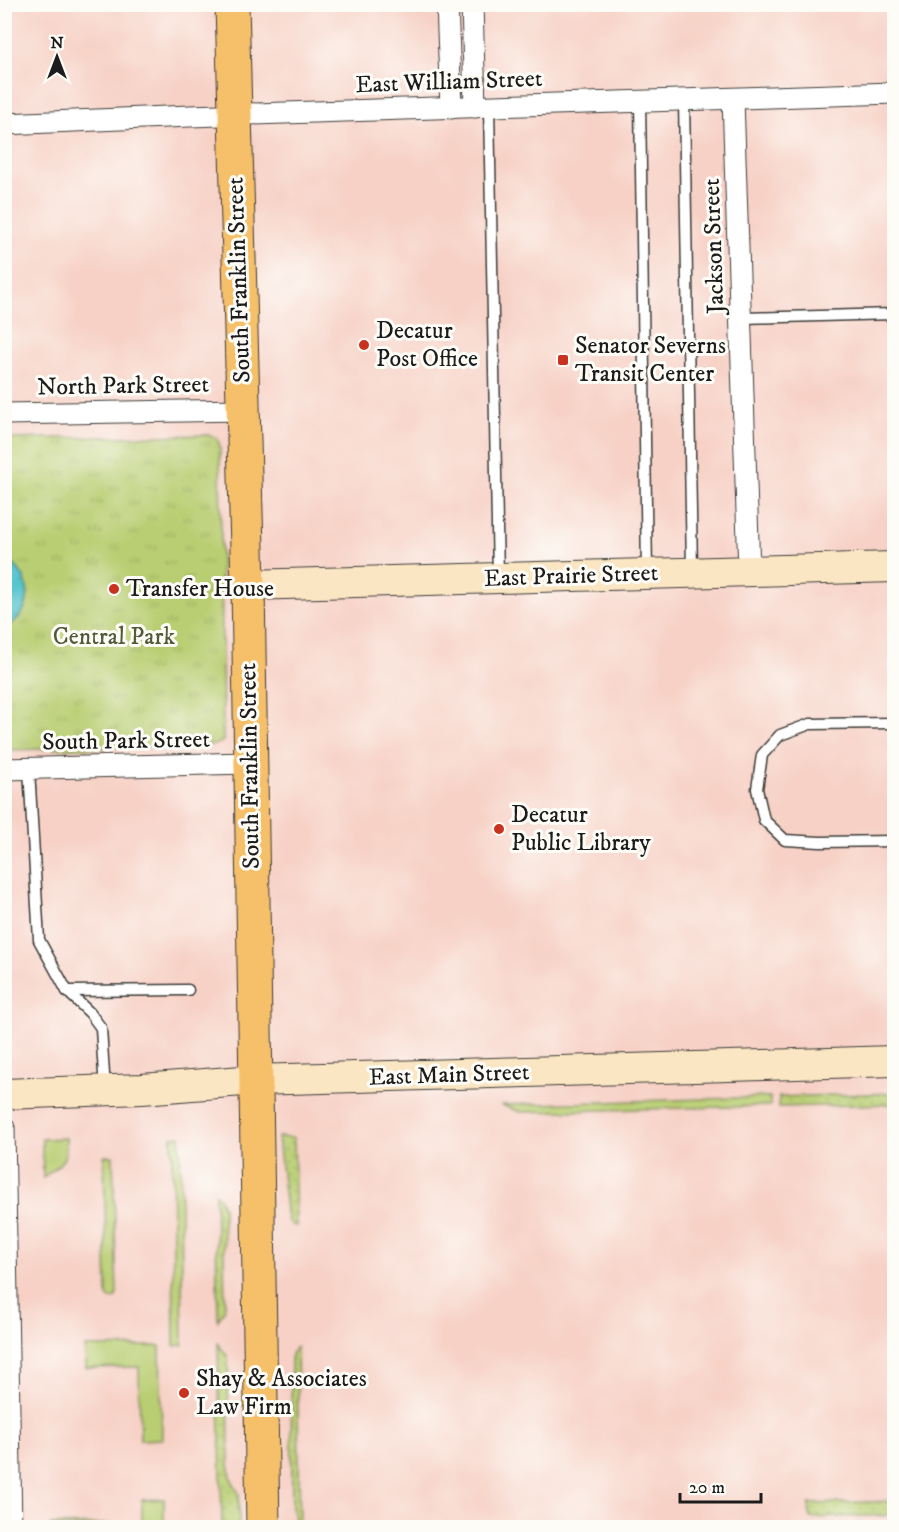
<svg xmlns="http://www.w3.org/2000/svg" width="899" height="1532" viewBox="0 0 899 1532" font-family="'IM FELL DW Pica',serif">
<defs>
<pattern id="grass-dots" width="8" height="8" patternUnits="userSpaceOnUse" patternTransform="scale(1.5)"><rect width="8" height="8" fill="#b9ce72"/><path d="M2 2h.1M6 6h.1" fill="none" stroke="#9eb062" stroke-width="1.8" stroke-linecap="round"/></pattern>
<pattern id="park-tufts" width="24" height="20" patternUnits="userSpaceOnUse" patternTransform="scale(1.5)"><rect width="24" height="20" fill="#b9ce72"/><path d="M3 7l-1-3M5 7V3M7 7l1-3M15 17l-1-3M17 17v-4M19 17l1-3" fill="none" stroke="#9eb062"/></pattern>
<pattern id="water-ripples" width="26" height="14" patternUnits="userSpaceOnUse" patternTransform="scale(1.5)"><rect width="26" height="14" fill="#57c4cd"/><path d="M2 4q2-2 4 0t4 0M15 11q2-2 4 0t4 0" fill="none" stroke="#4ba8af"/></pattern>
</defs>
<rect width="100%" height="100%" fill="#fdfcf7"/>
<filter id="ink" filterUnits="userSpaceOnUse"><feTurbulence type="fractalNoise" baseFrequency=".0167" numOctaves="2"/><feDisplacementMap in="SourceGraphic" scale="12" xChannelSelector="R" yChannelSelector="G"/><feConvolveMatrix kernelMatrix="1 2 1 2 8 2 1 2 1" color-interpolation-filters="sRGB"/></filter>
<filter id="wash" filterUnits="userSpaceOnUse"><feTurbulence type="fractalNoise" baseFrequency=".008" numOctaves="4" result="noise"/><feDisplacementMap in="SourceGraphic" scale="24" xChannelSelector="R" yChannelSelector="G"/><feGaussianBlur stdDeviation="1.35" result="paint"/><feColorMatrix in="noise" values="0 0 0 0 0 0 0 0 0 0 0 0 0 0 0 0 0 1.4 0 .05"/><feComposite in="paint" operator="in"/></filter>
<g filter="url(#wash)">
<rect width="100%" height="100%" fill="#f2e6cd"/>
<rect fill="#f7d1c6" x="5" y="5" width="889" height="1522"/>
<g fill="url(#grass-dots)" stroke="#6a7547" stroke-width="1.5">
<polygon points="894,1093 894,1104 779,1107 779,1097"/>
<polygon points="278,1137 294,1138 296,1226 290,1224 287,1219"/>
<polygon points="215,1194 219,1197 223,1206 225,1305 224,1311 218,1320"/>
<polygon points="218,1344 228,1357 229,1463 231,1478 239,1494 239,1527 222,1527"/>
<polygon points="297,1346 300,1527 300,1528 296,1522 292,1509 291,1354"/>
<polygon points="894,1501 894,1515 810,1518 809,1504"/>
</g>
<polygon fill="url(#park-tufts)" stroke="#6a7547" stroke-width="1.5" points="208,435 217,438 220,446 223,741 215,745 5,750 4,439"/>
<g fill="#b9ce72" stroke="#6a7547" stroke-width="1.5">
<polygon points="770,1097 770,1106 521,1112 501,1105"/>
<polygon points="180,1136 183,1345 174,1346 172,1137"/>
<path d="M66 1138C67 1164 61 1162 43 1178L42 1139Z"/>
<polygon points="104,1156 113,1156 117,1294 115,1298 111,1299 108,1298 107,1294"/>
<polygon points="160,1346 162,1439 140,1440 139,1367 86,1368 85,1347"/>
<polygon points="164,1499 164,1527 50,1527 50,1525 142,1524 142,1500"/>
</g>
<path fill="url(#water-ripples)" stroke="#3a7074" stroke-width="1.5" d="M5 559C34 573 36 614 5 627Z"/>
</g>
<g filter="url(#ink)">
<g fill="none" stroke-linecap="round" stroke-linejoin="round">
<defs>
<g id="lane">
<polyline points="684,100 692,571"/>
<polyline points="640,102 647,572"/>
<polyline points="489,107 498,578"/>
<polyline points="742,318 894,314"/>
<polyline points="894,723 810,724 780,735 762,755 757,789 764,820 785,840 820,842 894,841"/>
<polyline points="29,769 39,940 67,991 90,1013 101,1028 105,1090"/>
<polyline points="67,991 188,990"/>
</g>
<g id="street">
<polyline points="447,4 451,108"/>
<polyline points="472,4 475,107"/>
<polyline points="733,99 749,571"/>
<polyline points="4,124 190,116 894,93"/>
<polyline points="4,414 243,410"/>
<polyline points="4,769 249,763"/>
<polyline points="4,1128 11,1528"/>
</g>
<g id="secondary">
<polyline points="248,585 894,567"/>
<polyline points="4,1094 142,1089 255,1080 894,1061"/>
</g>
<polyline id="primary" points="232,4 248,585 263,1528"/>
</defs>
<use href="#lane" stroke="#3c3a37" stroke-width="13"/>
<use href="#street" stroke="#3c3a37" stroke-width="23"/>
<use href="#secondary" stroke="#3c3a37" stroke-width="32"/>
<use href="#primary" stroke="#3c3a37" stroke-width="35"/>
<use href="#lane" stroke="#fff" stroke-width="10"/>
<use href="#street" stroke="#fff" stroke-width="21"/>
<use href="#secondary" stroke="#fbe6c4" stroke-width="30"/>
<use href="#primary" stroke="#f6c06b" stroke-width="33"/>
</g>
</g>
<g fill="#c8321e" stroke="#fdfcf7" stroke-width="2">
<circle cx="364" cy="345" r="6"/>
<rect x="557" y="354" width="12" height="12" rx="3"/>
<circle cx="114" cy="589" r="6"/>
<circle cx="499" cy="829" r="6"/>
<circle cx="184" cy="1393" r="6"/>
</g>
<g text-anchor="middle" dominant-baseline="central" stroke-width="6" stroke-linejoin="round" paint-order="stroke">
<g font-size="24" fill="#1c1c1c" stroke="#fdfcf7">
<text transform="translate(449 82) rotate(-2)">East William Street</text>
<text transform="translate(714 246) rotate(-92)">Jackson Street</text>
<text transform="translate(239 280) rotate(-92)">South Franklin Street</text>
<text transform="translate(123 386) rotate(-1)">North Park Street</text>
<text transform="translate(571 576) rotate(-2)">East Prairie Street</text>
<text transform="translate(126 741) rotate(-1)">South Park Street</text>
<text transform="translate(250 766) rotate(-91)">South Franklin Street</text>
<text transform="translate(449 1075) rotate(-2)">East Main Street</text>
</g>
<g font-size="24" fill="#1c1c1c" stroke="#fdfcf7" text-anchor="start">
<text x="376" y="331">Decatur<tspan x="376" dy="28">Post Office</tspan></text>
<text x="575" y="346">Senator Severns<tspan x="575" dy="28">Transit Center</tspan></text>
<text x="126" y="589">Transfer House</text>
<text x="511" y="815">Decatur<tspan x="511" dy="28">Public Library</tspan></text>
<text x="196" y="1379">Shay &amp; Associates<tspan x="196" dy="28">Law Firm</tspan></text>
</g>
<g font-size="24" fill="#535a3a" stroke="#fdfcf7">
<text x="114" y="637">Central Park</text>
</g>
</g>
<rect width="899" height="1532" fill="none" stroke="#fdfcf7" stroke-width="24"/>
<g transform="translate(57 57)" stroke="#fdfcf7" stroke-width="4.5" paint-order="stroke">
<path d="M0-4.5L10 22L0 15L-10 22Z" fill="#1c1c1c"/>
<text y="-9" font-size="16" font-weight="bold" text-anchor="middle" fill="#1c1c1c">N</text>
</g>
<path d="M680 1493v9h81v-9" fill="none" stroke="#1c1c1c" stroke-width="3"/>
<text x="689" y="1493" font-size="18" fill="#1c1c1c" stroke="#fdfcf7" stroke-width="4.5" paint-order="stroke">20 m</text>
</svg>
